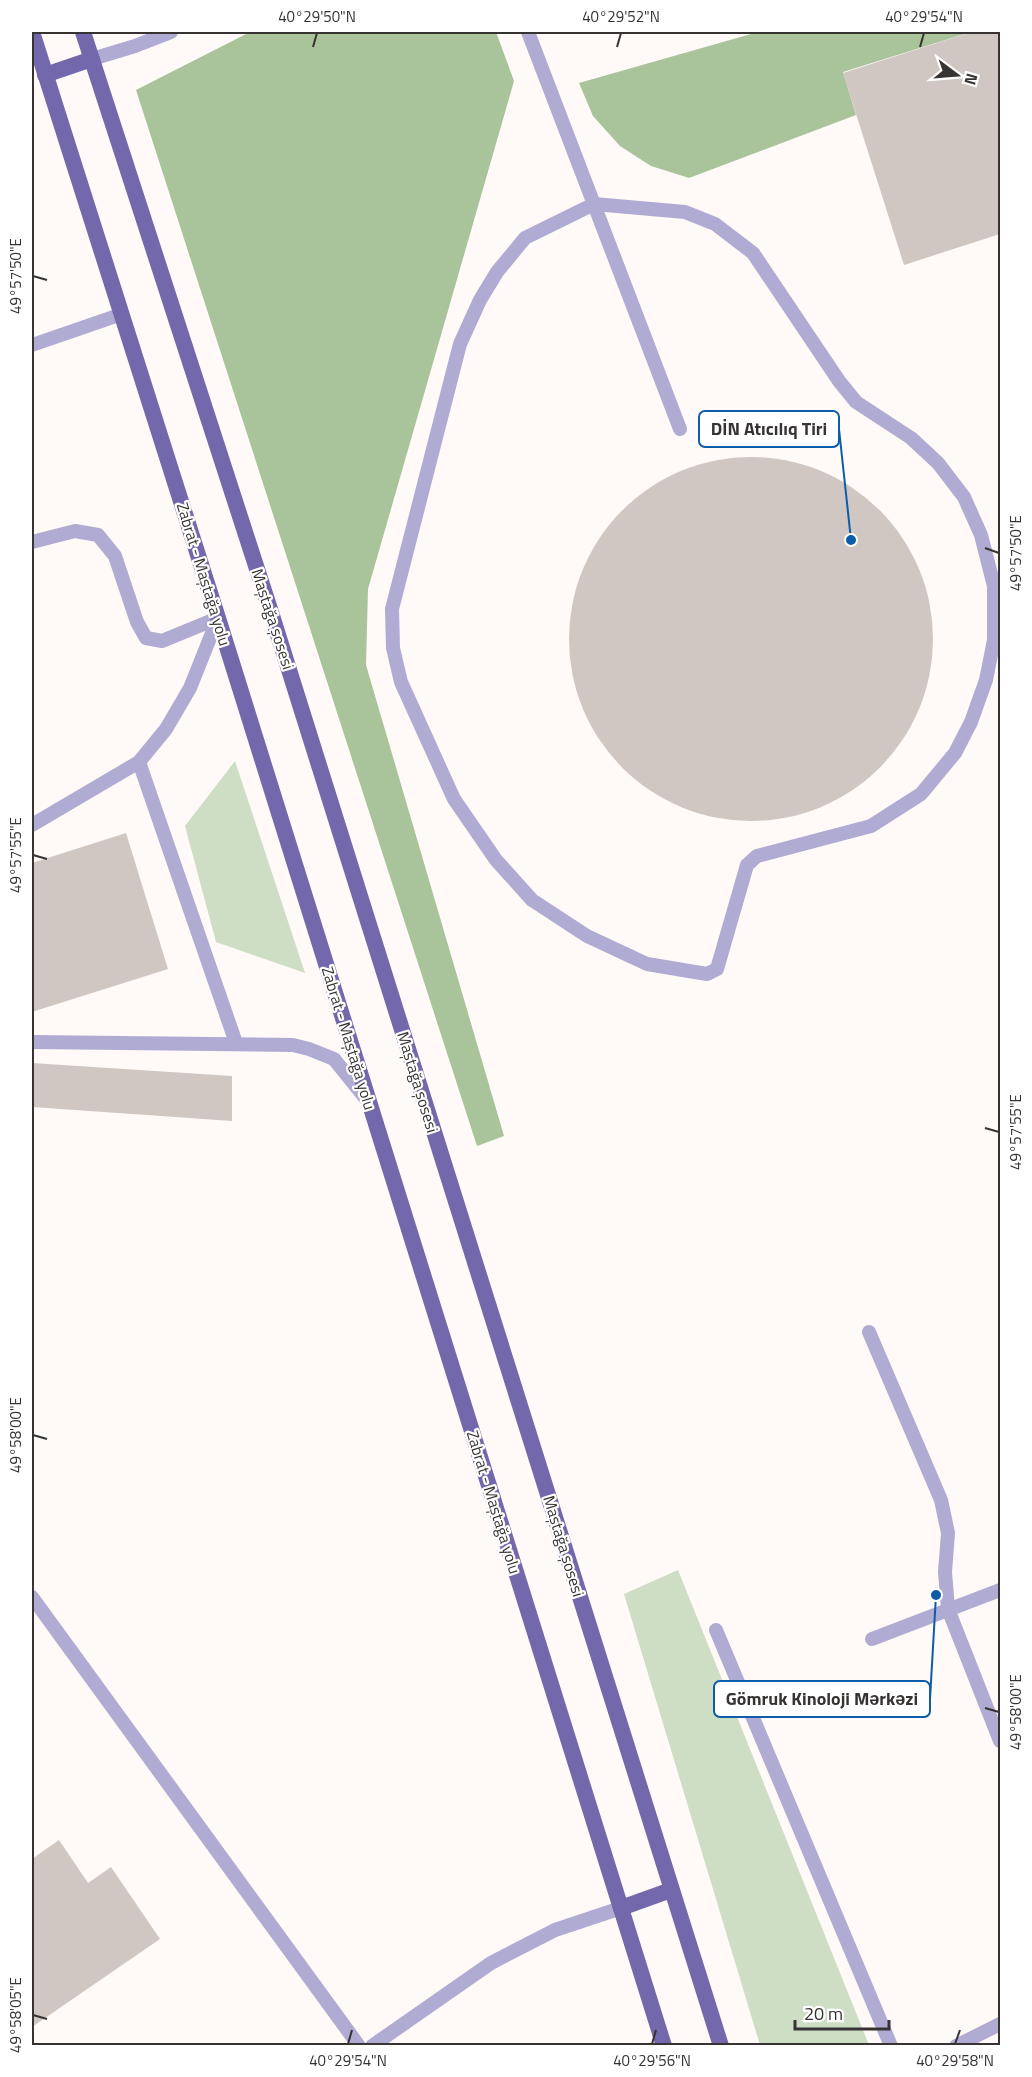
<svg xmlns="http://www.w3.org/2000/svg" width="1032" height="2077" viewBox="0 0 1032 2077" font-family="'Titillium Web',sans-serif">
<rect width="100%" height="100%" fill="#fff9f7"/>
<g fill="#cddec4">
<polygon points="235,761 305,973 216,942 185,826"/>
<polygon points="678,1570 869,2045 760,2045 624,1594"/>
</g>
<g fill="#a9c39b">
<polygon points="250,32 496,32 514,81 368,589 366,665 504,1136 477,1146 136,90"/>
<polygon points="758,32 971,32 843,72 856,115 689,178 651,166 620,146 593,116 579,83"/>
</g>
<g fill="#d0c7c3">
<polygon points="971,32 1000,32 1000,234 904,265 843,73"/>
<circle cx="751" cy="639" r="182"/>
<polygon points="126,833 168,969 32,1012 32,863"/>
<polygon points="32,1063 232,1076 232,1121 32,1107"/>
<polygon points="59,1840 88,1883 111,1867 160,1939 32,2027 32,1859"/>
</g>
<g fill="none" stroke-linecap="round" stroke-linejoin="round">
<g stroke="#b0abd2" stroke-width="14">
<polyline points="528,32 680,429"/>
<polyline points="92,59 135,46 171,32"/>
<polygon points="594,204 685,212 715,224 753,253 839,381 856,402 911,438 938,463 964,497 981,535 994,586 994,640 986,680 971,722 955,753 921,794 871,826 757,856 747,865 717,969 707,974 647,964 587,936 532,900 496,860 454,799 401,682 393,648 392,609 460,344 480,300 497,272 525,238"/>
<polyline points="32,345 122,314"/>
<polyline points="32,542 75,531 98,535 115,556 137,622 146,638 162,641 218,618"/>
<polyline points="139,762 236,1043"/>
<polyline points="32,825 139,762 166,729 190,688 218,618"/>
<polyline points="32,1042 293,1045 309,1049 334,1059 367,1100"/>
<polyline points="869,1332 941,1500 948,1533 945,1572 948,1609 1000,1741"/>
<polyline points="32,1597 359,2046"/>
<polyline points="716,1630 891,2046"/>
<polyline points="872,1639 1000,1590"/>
<polyline points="372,2046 491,1963 555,1930 621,1908"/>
<polyline points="956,2046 1000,2024"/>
</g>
<g stroke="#7468ac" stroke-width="16">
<polyline points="32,32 218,618 664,2046"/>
<polyline points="83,32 269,606 721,2046"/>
<polyline points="45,75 92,59"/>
<polyline points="621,1908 671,1890"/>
</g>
</g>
<path fill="none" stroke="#373332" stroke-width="2" d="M313 47 317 33M617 47 621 33M920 47 924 33M33 276 47 280M985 548 999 553M33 855 47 859M985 1128 999 1132M33 1435 47 1439M985 1708 999 1712M33 2015 47 2019M348 2044 352 2030M652 2044 656 2030M955 2044 960 2030"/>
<g text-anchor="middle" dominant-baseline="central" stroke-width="4.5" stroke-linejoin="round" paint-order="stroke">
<g font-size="16" fill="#373332" stroke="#fff">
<text transform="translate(204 574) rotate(73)">Zabrat - Maştağa yolu</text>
<text transform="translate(273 619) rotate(72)">Maştağa şosesi</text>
<text transform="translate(349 1038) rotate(73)">Zabrat - Maştağa yolu</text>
<text transform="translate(418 1082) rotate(73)">Maştağa şosesi</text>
<text transform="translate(494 1502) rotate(73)">Zabrat - Maştağa yolu</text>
<text transform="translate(564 1546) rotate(73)">Maştağa şosesi</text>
</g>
</g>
<path fill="none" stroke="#0c5caa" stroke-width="2" d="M851 540L839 429M936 1595L930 1699"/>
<g fill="#0c5caa" stroke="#fff" stroke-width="2">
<circle cx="851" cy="540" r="6"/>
<circle cx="936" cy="1595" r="6"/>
</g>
<g fill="#fff" stroke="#0c5caa" stroke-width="2">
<rect x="699" y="411" width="140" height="36" rx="6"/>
<rect x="714" y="1681" width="216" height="36" rx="6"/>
</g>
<g font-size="18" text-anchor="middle" font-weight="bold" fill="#373332">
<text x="769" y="435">DİN Atıcılıq Tiri</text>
<text x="822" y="1705">Gömruk Kinoloji Mərkəzi</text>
</g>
<rect width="1032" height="2077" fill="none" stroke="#ffffff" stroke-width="66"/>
<g transform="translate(957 75) rotate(106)" stroke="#ffffff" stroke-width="4.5" paint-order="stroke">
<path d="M0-4.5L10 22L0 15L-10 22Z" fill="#373332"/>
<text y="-9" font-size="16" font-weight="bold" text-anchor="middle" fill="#373332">N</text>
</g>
<path d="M795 2020v9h94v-9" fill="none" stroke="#373332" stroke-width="3"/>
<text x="804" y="2020" font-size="18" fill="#373332" stroke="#ffffff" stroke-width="4.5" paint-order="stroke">20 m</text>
<rect x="33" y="33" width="966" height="2011" fill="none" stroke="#373332" stroke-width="2"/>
<g font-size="15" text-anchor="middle" fill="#373332">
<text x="317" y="22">40°29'50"N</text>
<text x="621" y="22">40°29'52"N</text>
<text x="924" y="22">40°29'54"N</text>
<text transform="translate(16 276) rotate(-90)" y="5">49°57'50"E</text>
<text transform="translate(1016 553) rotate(-90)" y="5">49°57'50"E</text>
<text transform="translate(16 855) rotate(-90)" y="5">49°57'55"E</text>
<text transform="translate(1016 1132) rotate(-90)" y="5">49°57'55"E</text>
<text transform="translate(16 1435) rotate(-90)" y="5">49°58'00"E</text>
<text transform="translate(1016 1712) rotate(-90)" y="5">49°58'00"E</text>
<text transform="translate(16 2015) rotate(-90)" y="5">49°58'05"E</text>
<text x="348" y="2066">40°29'54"N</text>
<text x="652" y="2066">40°29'56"N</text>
<text x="955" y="2066">40°29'58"N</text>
</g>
</svg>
